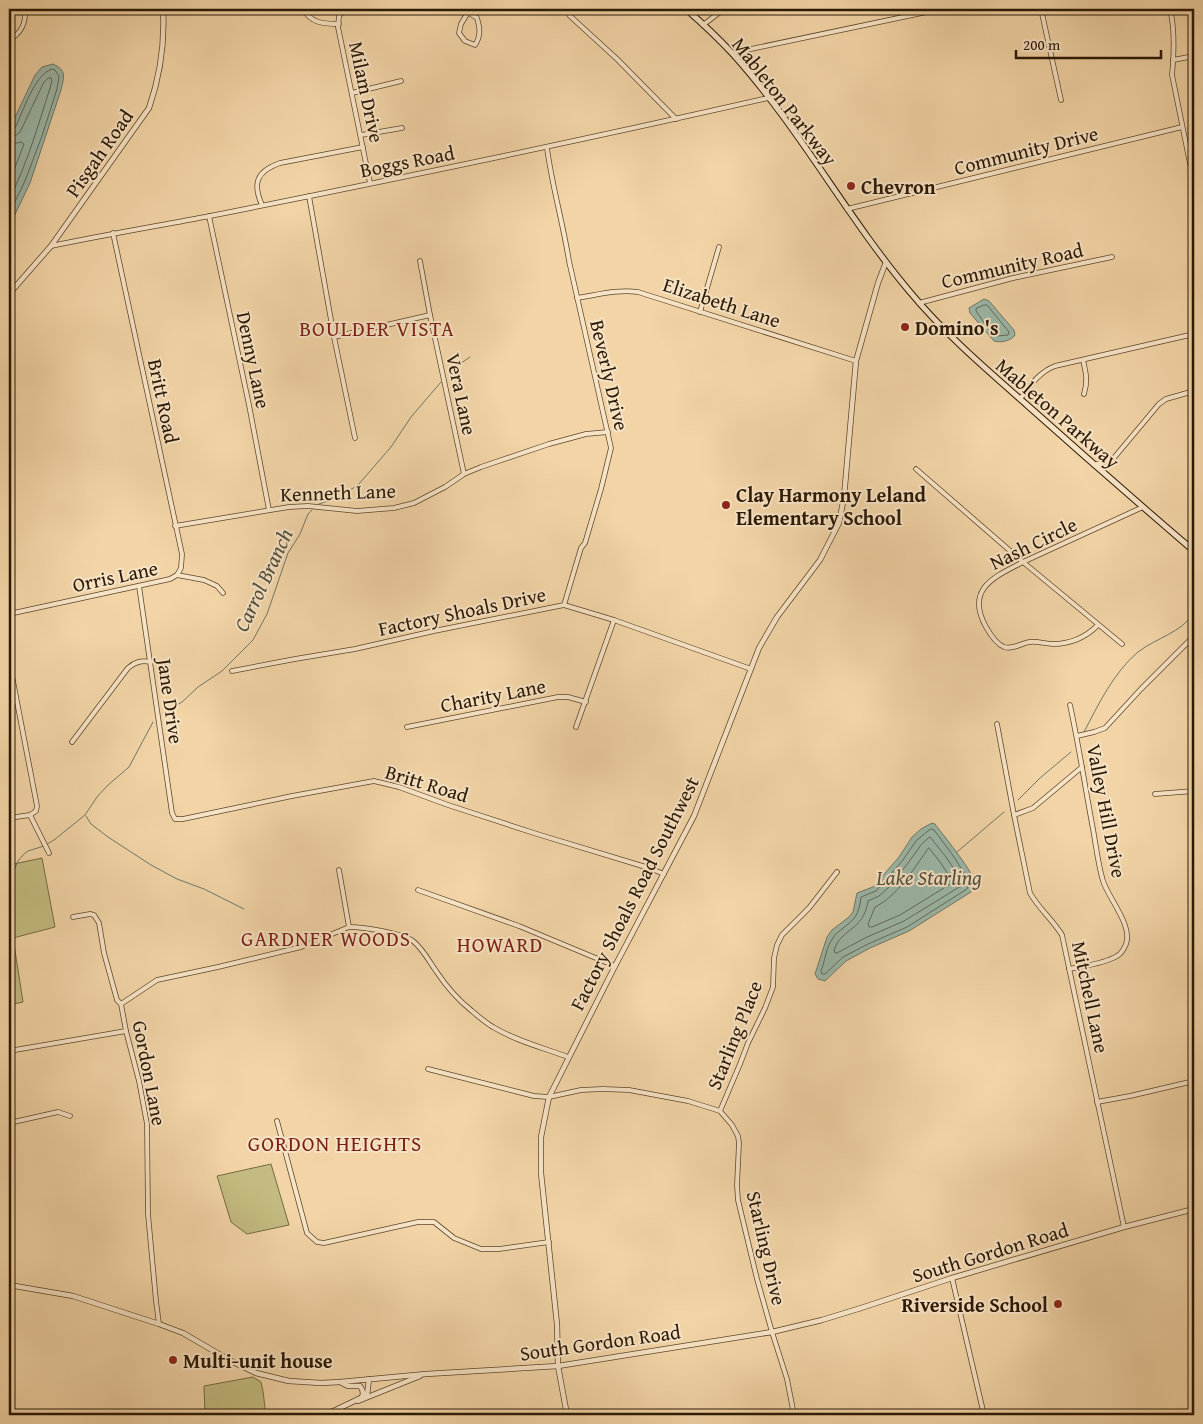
<svg xmlns="http://www.w3.org/2000/svg" width="1203" height="1424" viewBox="0 0 1203 1424" font-family="'Gentium Book Plus',serif">
<rect width="100%" height="100%" fill="#f2d4a6"/>
<filter id="stains"><feTurbulence type="fractalNoise" baseFrequency=".004" numOctaves="4"/><feColorMatrix values="0 0 0 0 .2 0 0 0 0 .09 0 0 0 0 .02 0 0 0 .5 -.17"/></filter>
<radialGradient id="worn" r=".72"><stop offset=".6" stop-color="#630" stop-opacity="0"/><stop offset="1" stop-color="#630" stop-opacity=".3"/></radialGradient>
<g fill="#c3bb81" stroke="#766a42">
<polygon points="42,858 55,927 13,938 23,1002 9,1005 9,865"/>
<polygon points="271,1164 289,1225 247,1234 231,1222 217,1176"/>
<path d="M253 1377 261 1382C264 1393 264 1403 266 1414L260 1415H205L204 1386Z"/>
</g>
<g fill="#9bb8aa" stroke="#6e7868">
<path d="M53 64C67 70 64 77 61 90L30 183 9 227V130L35 75 42 67Z"/>
<path d="M984 299 989 301 1014 330 1015 335C1011 341 1001 343 994 341L970 313 969 308Z"/>
<path d="M932 823 935 824C943 835 972 870 974 881 974 885 972 888 971 892L909 931 870 948 846 961 825 981 818 979 815 974 827 937 832 930 849 917 853 912 857 893 873 887 899 857 912 837 921 829Z"/>
</g>
<g fill="none" stroke-linecap="round" stroke-linejoin="round">
<g stroke="#626857" stroke-width="1">
<path d="M9 131H13L15 128C23 112 34 75 52 69L55 70 59 76 57 89 42 136 25 181 9 214"/>
<path d="M9 137 15 136 20 132 44 82 48 78H51L52 81 50 88C38 126 27 164 9 200"/>
<polyline points="9,145 21,142 24,144 9,183"/>
<polygon points="984,305 987,305 1009,332 1008,335 997,336 985,324 976,311 976,309"/>
<path d="M931 829 934 830 952 854 968 879 969 884 967 889 907 927 868 944 843 957 825 974H822L821 971C825 961 826 947 833 938 835 934 838 932 842 929 855 919 859 915 861 897L876 891 903 860 916 841Z"/>
<path d="M930 837 946 857 962 881 961 886 904 921 865 938 837 953H835L834 950C842 927 863 932 868 901L879 896 889 887 908 863 921 845Z"/>
<path d="M929 848 940 862 952 880V883L900 915 872 927H869L868 924 875 907C896 897 914 869 927 850Z"/>
</g>
<g stroke="#6e7868" stroke-width="1">
<polyline points="449,374 454,368 470,357"/>
<polyline points="319,504 339,497 358,485 391,447 411,417 441,382"/>
<polyline points="163,713 182,702 198,687 222,671 253,640 267,614 288,553 300,534 308,514 312,510"/>
<path d="M1084 732C1098 705 1114 672 1138 652 1156 638 1181 633 1194 613"/>
<polyline points="1018,800 1040,778 1071,752"/>
<polyline points="86,816 91,824 108,837 151,865 177,879 204,889 244,909"/>
<polyline points="957,852 1004,812"/>
<polyline points="9,882 18,861 24,854 28,851 44,846 54,840 85,815 97,797 107,786 129,767 153,722"/>
</g>
<defs>
<g id="minor">
<path d="M303 9C311 23 323 24 339 24"/>
<polyline points="345,9 339,16 338,27 370,183"/>
<polyline points="565,9 570,16 617,59 676,119"/>
<polyline points="1041,9 1061,100"/>
<path d="M1170 9C1175 29 1174 54 1172 75L1194 183"/>
<path d="M469 13 477 18C480 28 481 36 475 45L465 41 459 33 461 24 470 9"/>
<polyline points="703,25 724,9"/>
<path d="M9 40C22 33 26 23 25 9"/>
<polyline points="732,53 941,9"/>
<polyline points="1173,60 1194,56"/>
<polyline points="352,93 401,81"/>
<polyline points="361,135 402,128"/>
<path d="M547 148C552 186 563 223 569 261L611 448 601 489 585 543 581 548 564 605"/>
<polyline points="309,196 334,337 355,438"/>
<path d="M262 205C252 183 257 171 280 163L363 147"/>
<polyline points="847,209 1182,127"/>
<polyline points="209,216 249,405 269,510"/>
<polyline points="113,233 182,554 181,568 177,575"/>
<path d="M51 246C104 235 157 226 210 216 397 179 583 140 768 98"/>
<polyline points="420,261 430,315 464,474"/>
<path d="M577 298C597 295 618 289 638 292L856 361"/>
<polyline points="919,303 1013,278 1112,257"/>
<polyline points="700,312 719,247"/>
<polyline points="334,337 430,315"/>
<path d="M1083 360C1086 373 1088 381 1084 394"/>
<path d="M1020 399C1030 386 1039 372 1055 366L1194 334"/>
<polyline points="1094,465 1113,459 1159,404 1166,399 1194,391"/>
<polyline points="916,469 1023,562 1122,644"/>
<polyline points="175,526 289,507 308,506 357,511 394,508 414,503 445,487 464,474 481,467 549,444 586,434 608,432"/>
<polyline points="139,586 172,813 175,819 183,819 292,796 374,781 399,787 448,805 537,834 649,868 664,874"/>
<polyline points="9,614 170,579 177,575 204,580 217,586 223,593"/>
<path d="M1098 625C1086 637 1071 644 1053 644 1045 644 1038 641 1030 642 1021 643 1013 650 1004 647 996 644 990 634 986 627 965 589 994 577 1023 562L1143 507"/>
<polyline points="9,660 37,806 36,811 30,815 9,818"/>
<polyline points="232,671 295,659 355,649 434,631 564,605 614,620 751,669"/>
<path d="M997 724 1014 815 1030 893C1039 909 1053 920 1062 935L1124 1227"/>
<polyline points="407,727 558,697 568,697 586,702"/>
<polyline points="576,727 614,620"/>
<polyline points="1077,736 1094,732 1105,728 1141,689 1194,636"/>
<path d="M72 742 128 668C135 662 141 660 151 662"/>
<polyline points="1155,794 1194,791"/>
<polyline points="30,815 49,853"/>
<polyline points="1014,815 1033,808 1082,767"/>
<polyline points="339,870 349,927"/>
<polyline points="418,890 519,926 615,966"/>
<polyline points="73,917 90,914 94,915 99,923 104,953 117,1000 121,1004 126,1031 139,1081 147,1124 148,1214 156,1301 159,1324"/>
<path d="M1069 969C1083 966 1104 964 1117 956 1121 954 1124 949 1126 944 1133 926 1109 899 1103 881 1098 864 1096 846 1093 829 1085 787 1079 746 1070 705"/>
<path d="M121 1004 157 980 218 967 301 947 349 927C363 927 402 933 413 941 423 949 429 961 436 971 446 986 458 1000 472 1011 479 1017 486 1023 493 1027 516 1041 544 1048 568 1057"/>
<polyline points="9,1051 126,1031"/>
<polyline points="428,1069 534,1096 549,1097 581,1090 603,1089 629,1090 688,1101 720,1111 732,1125 738,1136 739,1143 737,1185 738,1200 757,1279 772,1332 787,1379 794,1415"/>
<polyline points="1097,1102 1130,1096 1194,1081"/>
<polyline points="720,1111 740,1064 748,1043 765,1008 773,987 774,958 777,945 782,935 809,908 837,872"/>
<polyline points="277,1121 307,1233 317,1242 324,1243 418,1222 434,1222 454,1238 481,1249 499,1249 549,1242"/>
<polyline points="9,1123 58,1112 70,1116"/>
<polyline points="952,1278 984,1415"/>
</g>
<g id="tertiary">
<path d="M9 294 51 246 149 108C160 76 165 43 163 9"/>
<polyline points="9,1285 73,1296 159,1324 183,1333 231,1361 256,1373 289,1381 321,1383 340,1382 426,1374 558,1366 772,1332 822,1320 861,1308 952,1278 1124,1227 1194,1209"/>
<path d="M342 1383 348 1386H360C363 1390 365 1394 361 1398"/>
<polyline points="358,1401 420,1376"/>
<polyline points="325,1415 367,1395 369,1379"/>
<polyline points="567,1415 558,1366 557,1324 541,1173 541,1137 549,1097 615,966 694,816 759,648 777,617 820,560 839,523 844,497 856,361 878,283 886,262"/>
</g>
<path id="secondary" d="M686 9C702 23 718 38 732 53 799 127 846 216 910 292 945 334 986 369 1027 405 1082 454 1138 503 1194 551"/>
</defs>
<use href="#minor" stroke="#5c472c" stroke-width="5.5"/>
<use href="#tertiary" stroke="#5c472c" stroke-width="6"/>
<use href="#secondary" stroke="#2a1804" stroke-width="7"/>
<use href="#minor" stroke="#f7e3c5" stroke-width="4"/>
<use href="#tertiary" stroke="#f7e3c5" stroke-width="4.5"/>
<use href="#secondary" stroke="#f7e3c5" stroke-width="5"/>
</g>
<g fill="#8f2418" stroke="#f7e3c5" stroke-width="2">
<circle cx="851" cy="186" r="5"/>
<circle cx="905" cy="327" r="5"/>
<circle cx="726" cy="505" r="5"/>
<circle cx="1058" cy="1304" r="5"/>
<circle cx="173" cy="1360" r="5"/>
</g>
<g text-anchor="middle" dominant-baseline="central" stroke-width="4" stroke-linejoin="round" paint-order="stroke">
<g font-size="20" fill="#2a1804" stroke="#f7e3c5">
<text transform="translate(367 92) rotate(78)">Milam Drive</text>
<text transform="translate(785 101) rotate(52)">Mableton Parkway</text>
<text transform="translate(1026 150) rotate(-14)">Community Drive</text>
<text transform="translate(99 153) rotate(-55)">Pisgah Road</text>
<text transform="translate(407 161) rotate(-11)">Boggs Road</text>
<text transform="translate(1012 265) rotate(-13)">Community Road</text>
<text transform="translate(722 302) rotate(18)">Elizabeth Lane</text>
<text transform="translate(254 360) rotate(78)">Denny Lane</text>
<text transform="translate(610 375) rotate(77)">Beverly Drive</text>
<text transform="translate(462 394) rotate(78)">Vera Lane</text>
<text transform="translate(164 401) rotate(78)">Britt Road</text>
<text transform="translate(1058 413) rotate(41)">Mableton Parkway</text>
<text transform="translate(338 492) rotate(-2)">Kenneth Lane</text>
<text transform="translate(1033 543) rotate(-26)">Nash Circle</text>
<text transform="translate(115 576) rotate(-12)">Orris Lane</text>
<text transform="translate(462 611) rotate(-12)">Factory Shoals Drive</text>
<text transform="translate(493 695) rotate(-11)">Charity Lane</text>
<text transform="translate(171 701) rotate(82)">Jane Drive</text>
<text transform="translate(427 783) rotate(17)">Britt Road</text>
<text transform="translate(1107 811) rotate(79)">Valley Hill Drive</text>
<text transform="translate(634 893) rotate(-63)">Factory Shoals Road Southwest</text>
<text transform="translate(1091 997) rotate(78)">Mitchell Lane</text>
<text transform="translate(734 1035) rotate(-68)">Starling Place</text>
<text transform="translate(150 1073) rotate(79)">Gordon Lane</text>
<text transform="translate(767 1248) rotate(77)">Starling Drive</text>
<text transform="translate(990 1252) rotate(-17)">South Gordon Road</text>
<text transform="translate(600 1342) rotate(-8)">South Gordon Road</text>
</g>
<g font-size="20" font-weight="bold" fill="#2a1804" stroke="#f7e3c5" text-anchor="start">
<text x="861" y="186">Chevron</text>
<text x="915" y="327">Domino's</text>
<text x="736" y="494">Clay Harmony Leland<tspan x="736" dy="23">Elementary School</tspan></text>
<text x="1048" y="1304" text-anchor="end">Riverside School</text>
<text x="183" y="1360">Multi-unit house</text>
</g>
<g font-size="21" letter-spacing="1" fill="#7a1f14" stroke="#f7e3c5">
<text x="377" y="328">BOULDER VISTA</text>
<text x="326" y="938">GARDNER WOODS</text>
<text x="500" y="944">HOWARD</text>
<text x="335" y="1143">GORDON HEIGHTS</text>
</g>
<g font-size="21" font-style="italic" fill="#52503e" stroke="#f7e3c5">
<text transform="translate(263 580) rotate(-65)">Carrol Branch</text>
<text x="929" y="877">Lake Starling</text>
</g>
</g>
<rect width="1203" height="1424" fill="none" stroke="#f2d4a6" stroke-width="30"/>
<rect x="10" y="10" width="1183" height="1404" fill="none" stroke="#2a1804" stroke-width="2.5"/>
<rect x="15" y="15" width="1173" height="1394" fill="none" stroke="#2a1804"/>
<path d="M1016 50v8h145v-8" fill="none" stroke="#2a1804" stroke-width="2.5"/>
<text x="1023" y="50" font-size="15" fill="#2a1804" stroke="#f7e3c5" stroke-width="4" paint-order="stroke">200 m</text>
<rect width="100%" height="100%" filter="url(#stains)"/>
<rect width="100%" height="100%" fill="url(#worn)"/>
</svg>
